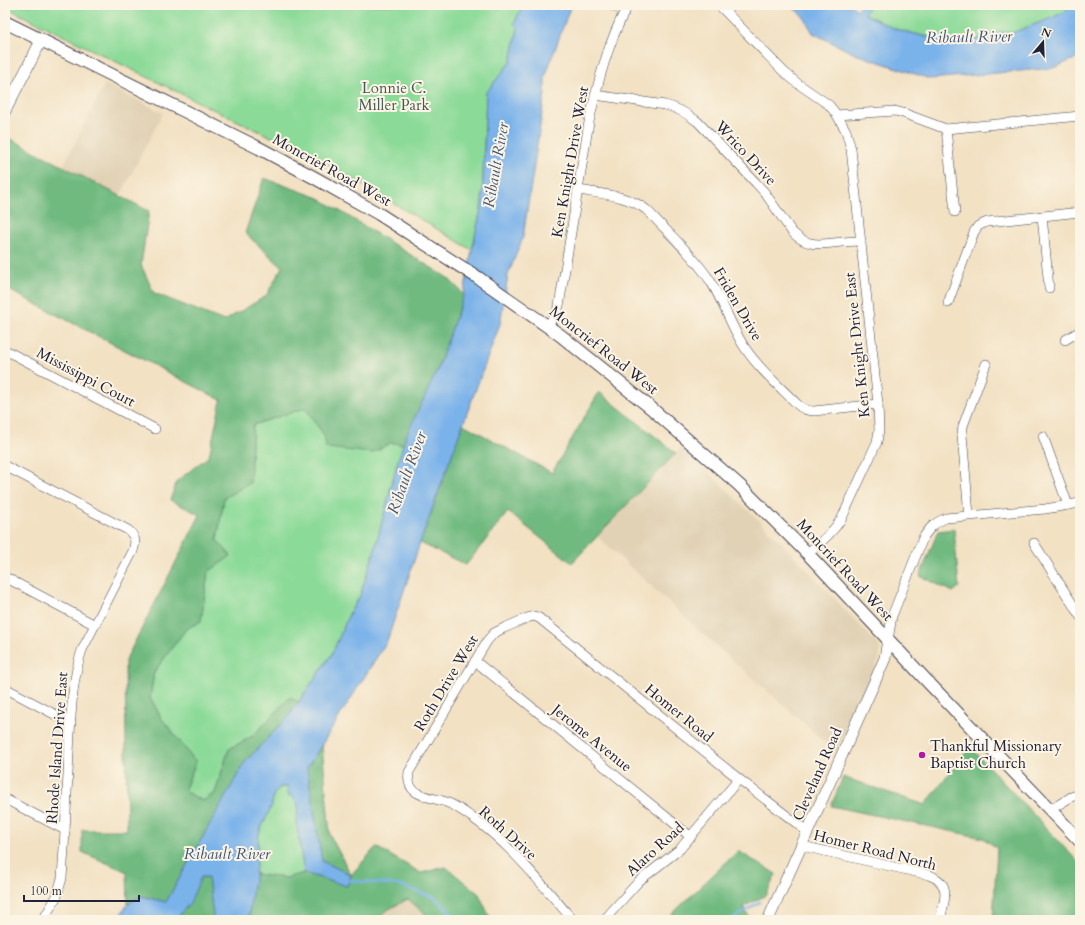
<svg xmlns="http://www.w3.org/2000/svg" width="1085" height="925" viewBox="0 0 1085 925" font-family="Cardo,serif">
<rect width="100%" height="100%" fill="#fcf5e5"/>
<filter id="ink" filterUnits="userSpaceOnUse"><feTurbulence type="fractalNoise" baseFrequency=".025" numOctaves="2"/><feDisplacementMap in="SourceGraphic" scale="8" xChannelSelector="R" yChannelSelector="G"/><feConvolveMatrix kernelMatrix="1 2 1 2 8 2 1 2 1" color-interpolation-filters="sRGB"/></filter>
<filter id="wash" filterUnits="userSpaceOnUse"><feTurbulence type="fractalNoise" baseFrequency=".012" numOctaves="4" result="noise"/><feDisplacementMap in="SourceGraphic" scale="16" xChannelSelector="R" yChannelSelector="G"/><feGaussianBlur stdDeviation="0.9" result="paint"/><feColorMatrix in="noise" values="0 0 0 0 0 0 0 0 0 0 0 0 0 0 0 0 0 1.4 0 .05"/><feComposite in="paint" operator="in"/></filter>
<g filter="url(#wash)">
<rect width="100%" height="100%" fill="#f2e1c3"/>
<g fill="#e1d2b5">
<polygon points="105,84 163,113 120,196 63,166"/>
<polygon points="681,447 726,489 786,547 879,646 880,652 879,659 836,752 703,634 598,537"/>
<polygon points="408,899 432,920 378,920 389,909"/>
</g>
<g fill="#8bda98" stroke="#567e6a">
<polygon points="5,5 523,5 514,23 518,28 511,61 486,93 482,205 472,250 326,163 202,104 5,7"/>
<polygon points="592,5 622,5 617,15"/>
<polygon points="868,5 1078,5 1054,17 1012,33 999,32 988,38 944,41 895,29 865,14"/>
<polygon points="305,408 324,435 372,453 390,443 404,444 398,460 375,549 360,596 350,612 332,654 298,702 290,698 253,736 229,749 215,793 203,801 184,791 196,762 162,719 150,698 154,672 186,629 201,621 208,572 230,556 217,540 224,498 250,483 253,425"/>
<polygon points="280,787 288,787 298,805 297,825 304,873 286,878 255,874 259,833 272,805 273,796"/>
</g>
<g fill="#70ba80" stroke="#496e5e">
<polygon points="5,136 149,211 141,265 154,293 224,321 266,296 282,267 245,233 264,178 319,198 448,278 464,294 437,371 404,444 390,443 372,453 326,448 324,435 305,408 253,425 250,483 224,498 217,540 231,556 208,572 201,621 186,629 154,672 150,698 162,719 196,762 184,791 203,801 215,793 229,749 253,736 290,697 298,702 288,717 245,762 166,902 141,896 128,904 127,872 82,852 82,830 127,830 125,661 200,515 170,500 177,481 209,456 221,400 5,288"/>
<polygon points="599,392 676,453 572,563 508,512 466,565 420,543 463,424 552,473"/>
<polygon points="954,529 959,587 953,592 920,576 938,531"/>
<polygon points="322,745 330,835 351,875 376,847 421,873 446,867 479,894 491,920 432,920 408,899 389,909 378,920 248,920 255,874 286,878 304,873 347,886 351,875 322,861 307,768"/>
<polygon points="970,747 1080,864 1080,920 993,920 997,848 983,838 831,806 843,777 925,805"/>
<polygon points="738,851 776,874 766,895 743,907 751,920 672,920 672,914"/>
<polygon points="200,877 208,877 213,915 211,920 175,920 190,903"/>
</g>
<g fill="#7ab2ea" stroke="#4e6a92">
<polygon points="523,5 571,5 545,77 545,93 523,237 508,275 500,324 463,424 420,543 387,641 307,768 322,861 351,875 347,886 304,873 297,825 298,805 294,797 288,795 288,787 280,787 273,796 272,805 259,833 255,874 248,920 211,920 213,915 208,877 201,877 190,903 175,920 117,920 128,904 141,896 166,902 245,762 288,717 332,654 350,612 360,596 375,549 398,460 406,436 437,371 464,294 472,250 482,205 486,93 511,61 518,28 514,24"/>
<polygon points="790,5 851,5 857,10 861,5 868,5 865,14 895,29 944,41 988,38 999,32 1012,33 1054,17 1078,5 1080,5 1080,57 1053,68 930,79 855,54 813,33 803,16"/>
</g>
<g fill="none" stroke-linecap="round" stroke-linejoin="round">
<g stroke="#7ab2ea" stroke-width="2.5">
<polyline points="346,880 398,885 434,897 456,917 457,920"/>
<polyline points="731,920 760,902"/>
</g>
</g>
</g>
<g filter="url(#ink)">
<g fill="none" stroke-linecap="round" stroke-linejoin="round">
<defs>
<g id="minor">
<polyline points="719,5 783,71 797,83 829,105 837,115 895,111 903,113 946,129 1080,116"/>
<path d="M595 95 665 105C678 108 688 114 698 122L756 183 765 193 792 232C805 245 815 245 833 243 842 242 852 241 861 241"/>
<polyline points="946,129 955,212"/>
<path d="M578 190C602 194 629 195 648 211 669 234 694 256 711 282 724 303 731 327 745 348 759 369 779 386 797 404 802 409 807 411 814 411L878 404"/>
<polyline points="1042,216 1049,288"/>
<polyline points="948,303 974,232 978,226 987,222 1080,212"/>
<path d="M548 326 556 313 559 306 589 122C598 82 608 42 628 5"/>
<polyline points="1065,340 1080,331"/>
<polyline points="5,350 155,429"/>
<polyline points="1043,436 1068,505"/>
<path d="M5 466 128 530C136 537 136 542 133 551L82 650C71 683 71 719 69 753 67 795 65 837 62 878L57 896 43 920"/>
<polyline points="969,515 962,435 963,426 986,364"/>
<polyline points="1034,543 1080,616"/>
<path d="M807 553C821 543 833 532 842 518L877 442 879 430 878 404 851 149 846 131 837 115"/>
<polyline points="5,577 95,625"/>
<path d="M888 640 892 616 923 538C930 527 934 523 946 518L1045 509 1080 503"/>
<polyline points="475,661 691,837"/>
<polyline points="5,688 71,723"/>
<polyline points="5,799 65,830"/>
<polyline points="1050,810 1071,797 1080,794"/>
<path d="M802 846 929 875C953 884 944 901 940 920"/>
<path d="M573 920C541 884 510 843 470 816 463 811 454 805 446 802 429 796 405 797 409 772L487 641 494 633 504 628 527 618 534 616 539 618 739 779 808 832"/>
<polyline points="604,920 639,881 680,849 739,779"/>
</g>
<g id="tertiary">
<polyline points="5,111 42,39"/>
<polyline points="768,920 875,681 885,658 888,640"/>
</g>
<polyline id="secondary" points="5,22 259,148 315,178 379,214 477,277 560,335 651,408 739,485 807,553 926,680 1080,841"/>
</defs>
<use href="#minor" stroke="#413f4f" stroke-width="10"/>
<use href="#tertiary" stroke="#413f4f" stroke-width="12"/>
<use href="#secondary" stroke="#413f4f" stroke-width="14"/>
<use href="#minor" stroke="#fff" stroke-width="9"/>
<use href="#tertiary" stroke="#fff" stroke-width="11"/>
<use href="#secondary" stroke="#fff" stroke-width="12"/>
</g>
</g>
<circle fill="#b5179e" stroke="#fcf5e5" stroke-width="1.5" cx="922" cy="755" r="4"/>
<g text-anchor="middle" dominant-baseline="central" stroke-width="4" stroke-linejoin="round" paint-order="stroke">
<g font-size="15" fill="#425957" stroke="#fcf5e5">
<text x="394" y="88">Lonnie C.<tspan x="394" dy="17">Miller Park</tspan></text>
</g>
<g font-size="15" fill="#22223b" stroke="#fcf5e5">
<text transform="translate(746 153) rotate(47)">Wrico Drive</text>
<text transform="translate(570 162) rotate(-80)">Ken Knight Drive West</text>
<text transform="translate(332 170) rotate(29)">Moncrief Road West</text>
<text transform="translate(738 304) rotate(60)">Friden Drive</text>
<text transform="translate(857 345) rotate(-96)">Ken Knight Drive East</text>
<text transform="translate(604 350) rotate(38)">Moncrief Road West</text>
<text transform="translate(86 377) rotate(28)">Mississippi Court</text>
<text transform="translate(845 570) rotate(47)">Moncrief Road West</text>
<text transform="translate(446 683) rotate(-59)">Roth Drive West</text>
<text transform="translate(679 713) rotate(39)">Homer Road</text>
<text transform="translate(592 738) rotate(39)">Jerome Avenue</text>
<text transform="translate(57 748) rotate(-86)">Rhode Island Drive East</text>
<text transform="translate(817 774) rotate(-66)">Cleveland Road</text>
<text transform="translate(508 833) rotate(42)">Roth Drive</text>
<text transform="translate(655 849) rotate(-42)">Alaro Road</text>
<text transform="translate(875 850) rotate(14)">Homer Road North</text>
</g>
<g font-size="15" fill="#22223b" stroke="#fcf5e5" text-anchor="start">
<text x="930" y="746">Thankful Missionary<tspan x="930" dy="17">Baptist Church</tspan></text>
</g>
<g font-size="16" font-style="italic" fill="#415478" stroke="#fcf5e5">
<text transform="translate(969 37) rotate(-1)">Ribault River</text>
<text transform="translate(496 165) rotate(-80)">Ribault River</text>
<text transform="translate(407 473) rotate(-70)">Ribault River</text>
<text x="227" y="854">Ribault River</text>
</g>
</g>
<rect width="1085" height="925" fill="none" stroke="#fcf5e5" stroke-width="20"/>
<g transform="translate(1043 42) rotate(19)" stroke="#fcf5e5" stroke-width="3" paint-order="stroke">
<path d="M0-3L7 15L0 10L-7 15Z" fill="#22223b"/>
<text y="-6" font-size="11" font-weight="bold" text-anchor="middle" fill="#22223b">N</text>
</g>
<path d="M24 895v6h115v-6" fill="none" stroke="#22223b" stroke-width="2"/>
<text x="30" y="895" font-size="12" fill="#22223b" stroke="#fcf5e5" stroke-width="3" paint-order="stroke">100 m</text>
</svg>
